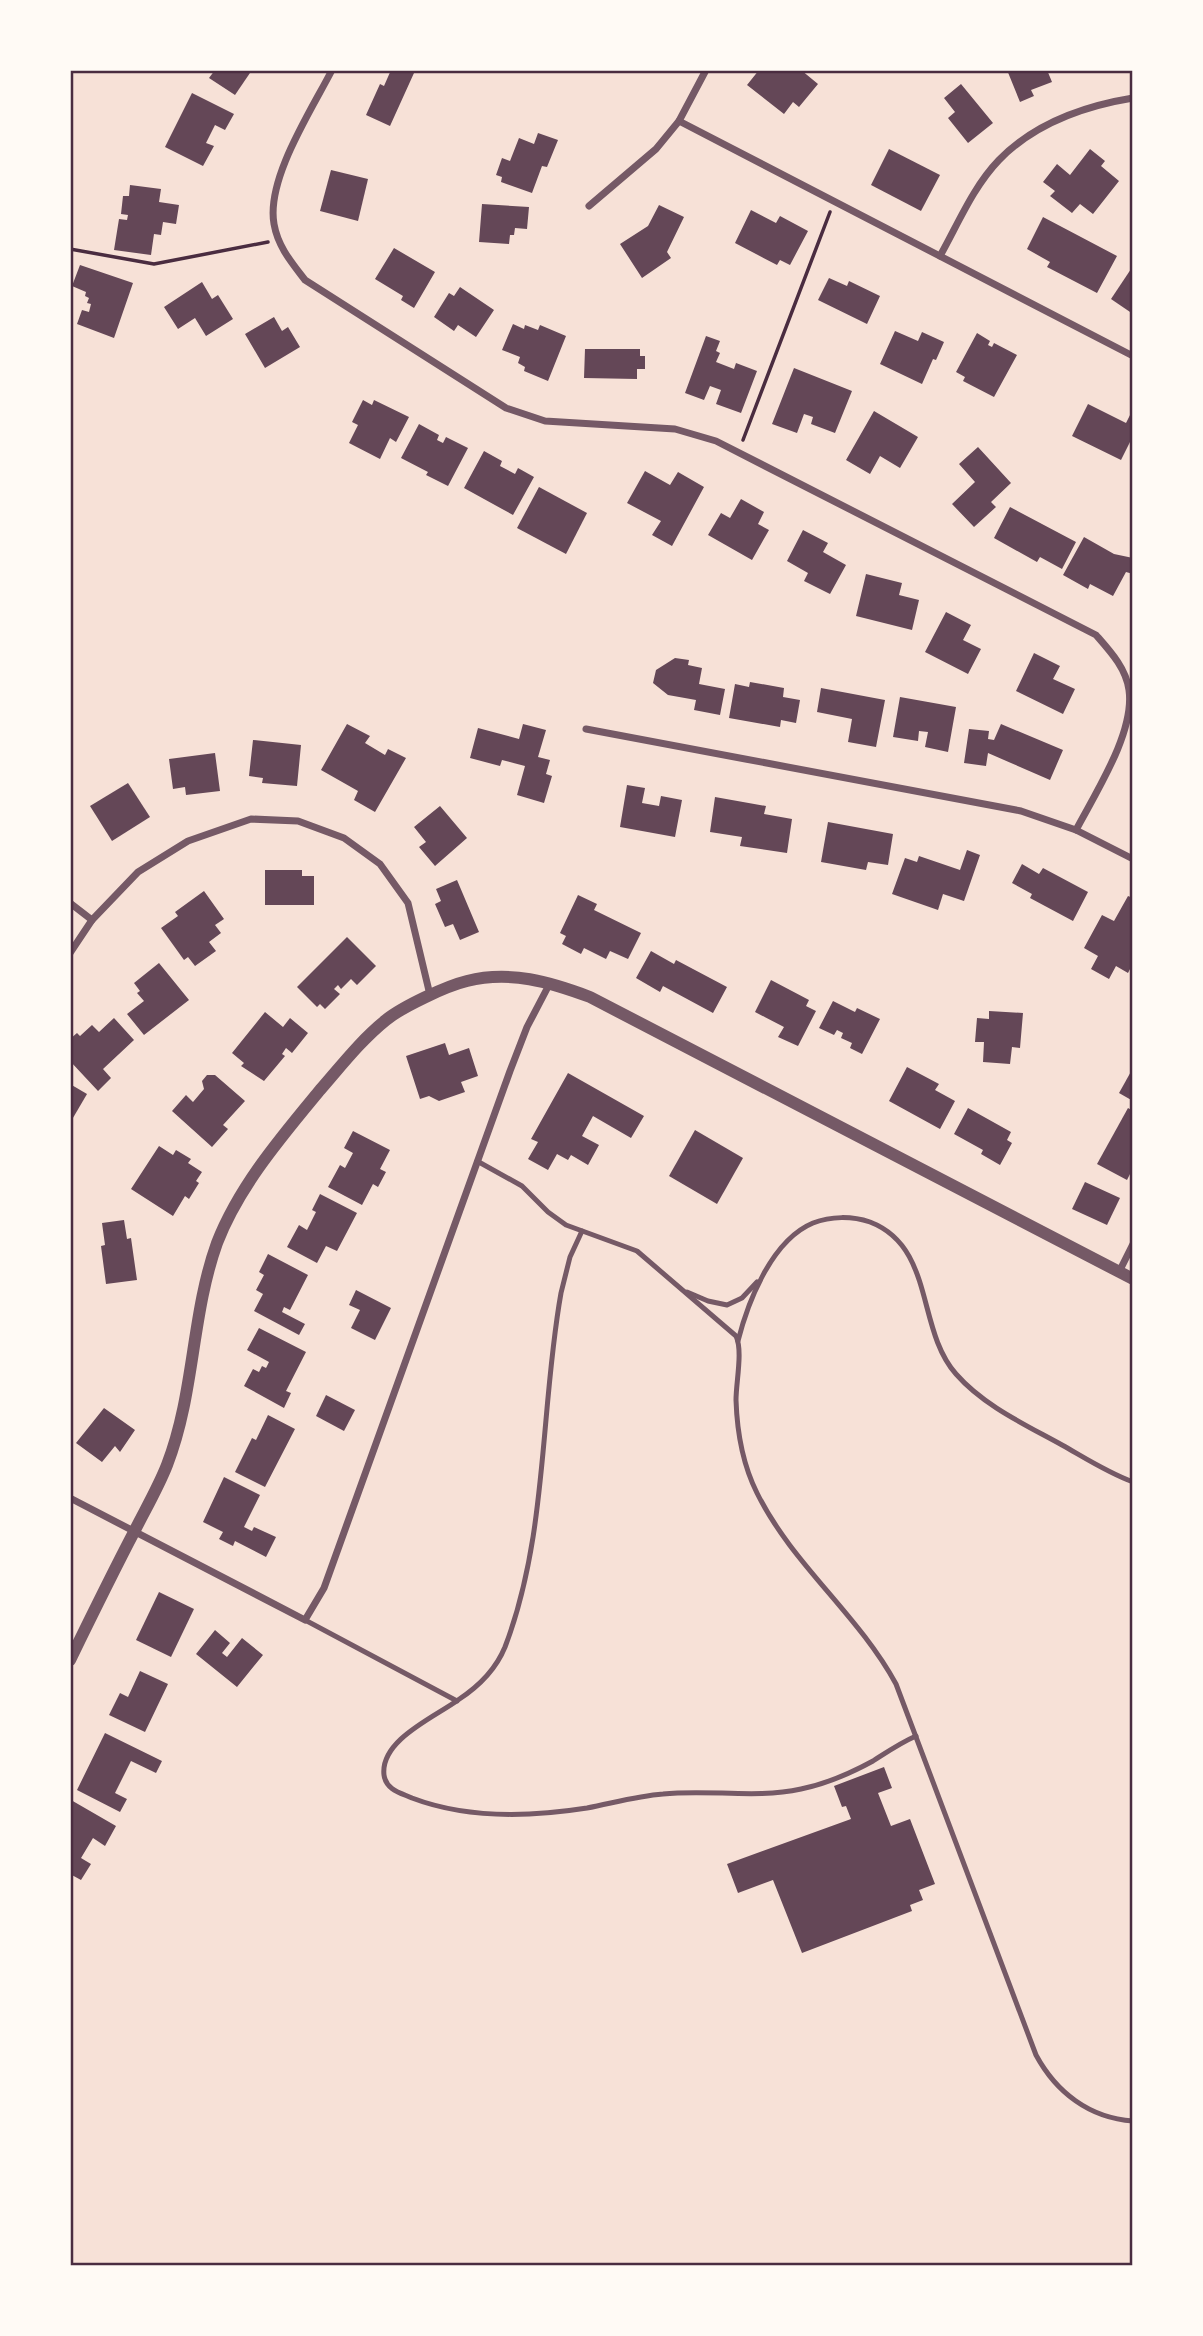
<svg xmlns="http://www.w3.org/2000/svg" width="1203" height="2336" viewBox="0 0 1203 2336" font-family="'IBM Plex Serif',serif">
<rect width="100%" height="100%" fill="#f7e1d7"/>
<g fill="#644757">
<polygon points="215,70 252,70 235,95 209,78"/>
<polygon points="391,70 408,70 414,73 390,126 366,115 380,84 384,86"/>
<polygon points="759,70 801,70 818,84 799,107 793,102 784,114 747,85"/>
<polygon points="1007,70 1047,70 1052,82 1031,90 1034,96 1020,102"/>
<polygon points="961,84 993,123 968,143 948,118 955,112 944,98"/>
<polygon points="192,93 234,114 225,130 215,125 206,143 214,146 203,166 165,147"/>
<polygon points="538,133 558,140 547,167 542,166 532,193 501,182 502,177 496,175 502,158 510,161 519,138 534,144"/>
<polygon points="889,149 940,175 921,211 871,185"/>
<polygon points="1090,149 1105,161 1101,166 1119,181 1093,214 1080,204 1072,213 1050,196 1055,191 1043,182 1057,164 1070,175"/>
<polygon points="331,170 368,179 358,221 320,211"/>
<polygon points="130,185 161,189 159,202 179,205 176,224 163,222 161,235 154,234 151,255 114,250 119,219 127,220 128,215 121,214 123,196 129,196"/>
<polygon points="482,204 529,207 527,229 515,228 514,235 510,235 509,244 479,242"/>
<polygon points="659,205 684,217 667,252 671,258 642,278 620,244 648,226"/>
<polygon points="751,210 776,223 780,216 808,231 790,265 780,260 777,265 735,243"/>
<polygon points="1043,217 1117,256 1097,293 1047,267 1050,262 1027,249"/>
<polygon points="394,248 435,272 414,308 401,300 403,296 375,279"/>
<polygon points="80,265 133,283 114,338 77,324 82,310 89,312 91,304 87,303 89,298 85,296 86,292 72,286"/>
<polygon points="1133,266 1133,314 1111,299"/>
<polygon points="829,278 847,286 849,281 880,296 867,324 818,300"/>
<polygon points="202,282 212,299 218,295 233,319 206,336 195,318 178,329 164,307"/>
<polygon points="460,287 494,310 476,337 458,325 454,331 434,317 449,293 454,296"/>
<polygon points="274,317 282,331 288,327 300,347 265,368 245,334"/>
<polygon points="513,324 524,329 525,325 538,330 540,325 566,336 548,381 524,371 525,367 518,363 520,357 502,350"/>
<polygon points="895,331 918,341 922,332 944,342 936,360 933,359 922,384 880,364"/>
<polygon points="977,333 990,341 988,345 992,347 994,343 1017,355 994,397 963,381 965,377 956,372"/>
<polygon points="706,336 720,341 716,351 720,353 716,362 734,369 736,363 757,371 741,413 716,404 721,390 710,386 704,400 685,393"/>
<polygon points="585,349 640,349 640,356 645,356 645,369 637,369 637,379 584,378"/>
<polygon points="794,368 852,391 835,433 811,424 813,417 804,414 797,433 772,424"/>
<polygon points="363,400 372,405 374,400 409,417 396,442 390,438 380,459 349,443 358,425 352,422"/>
<polygon points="1088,404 1126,423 1131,413 1133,414 1133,444 1130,442 1121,460 1072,436"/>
<polygon points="874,411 918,437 900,468 880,456 870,474 846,460"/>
<polygon points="419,424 439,435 437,440 443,443 446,437 468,448 448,486 426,475 428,472 401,458"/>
<polygon points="978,447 1011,483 991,502 996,507 974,527 952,504 975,482 959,464"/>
<polygon points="484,451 502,461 500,466 515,474 518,468 534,477 513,515 464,488"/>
<polygon points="645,471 670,485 678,472 704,487 672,546 652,535 661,521 627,503"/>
<polygon points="539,487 587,513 566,554 517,528"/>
<polygon points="741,499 764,512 758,524 769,530 752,560 708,535 721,513 730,518"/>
<polygon points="1010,507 1076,542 1062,569 1040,557 1037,562 994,538"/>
<polygon points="803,530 828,543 823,552 846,565 830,594 804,581 808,573 787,561"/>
<polygon points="1084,537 1114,554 1133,558 1133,574 1126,572 1113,596 1090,584 1088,589 1063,575"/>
<polygon points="866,574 902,583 899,595 919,600 912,630 856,616"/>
<polygon points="946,612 971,625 963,640 981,649 968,674 925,652"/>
<polygon points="1034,653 1060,666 1053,679 1075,689 1063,714 1016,691"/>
<polygon points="675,658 689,660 688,665 702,668 699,684 725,689 720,715 694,710 696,700 668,695 653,683 656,670"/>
<polygon points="750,682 784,688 783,697 800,700 796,723 781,720 780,727 729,718 735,684 749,687"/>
<polygon points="821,688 885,700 876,747 848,742 852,719 817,712"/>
<polygon points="900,697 956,707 948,752 925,747 928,732 919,731 918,741 893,737"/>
<polygon points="347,724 370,736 365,743 385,755 388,749 406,758 375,812 354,800 358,791 321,770"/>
<polygon points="523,724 546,730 538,757 550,760 546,774 552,776 544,803 517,795 525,766 502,760 500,766 470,758 478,728 519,739"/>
<polygon points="1001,724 1063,750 1050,780 988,753 986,766 964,763 969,729 989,731 988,739 994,740"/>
<polygon points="253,740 301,745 297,786 262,783 263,778 249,776"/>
<polygon points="215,753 220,791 186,795 185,787 173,789 169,759"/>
<polygon points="128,783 150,817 112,841 90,806"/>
<polygon points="627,785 645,788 642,803 659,806 661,796 682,800 675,837 620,827"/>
<polygon points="715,797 766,806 764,814 792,819 787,853 740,846 742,837 710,832"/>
<polygon points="440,806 467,838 435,866 419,847 426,842 414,827"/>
<polygon points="828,822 893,834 888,865 868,862 866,870 821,862"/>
<polygon points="967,850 980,855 964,901 943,894 938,910 892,894 905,858 917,862 919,856 960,870"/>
<polygon points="1022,864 1039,874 1043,868 1088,892 1073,921 1030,898 1032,894 1012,883"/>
<polygon points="265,870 302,870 302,876 314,876 314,905 265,905"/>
<polygon points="457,880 479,932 460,940 453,924 445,927 435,904 441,901 436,889"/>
<polygon points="204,891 224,919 215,925 221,933 209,942 216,951 195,966 188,957 184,960 161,928 178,916 175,912"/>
<polygon points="578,895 597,904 594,910 641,933 628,959 610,951 606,959 584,948 581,954 562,944 566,936 560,933"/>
<polygon points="1128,896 1133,898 1133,963 1128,973 1116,966 1109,979 1091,969 1098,956 1084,948 1102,915 1114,921"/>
<polygon points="347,937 376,966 357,985 351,979 341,989 338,985 334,989 340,994 325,1009 320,1004 317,1007 297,987"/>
<polygon points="651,951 674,964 676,960 727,987 713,1013 663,986 660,992 636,978"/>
<polygon points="159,963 189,1000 144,1035 127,1014 144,1001 137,993 140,991 134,983"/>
<polygon points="771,980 809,1000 806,1006 816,1011 798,1046 778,1037 784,1027 755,1012"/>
<polygon points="833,1001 855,1012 857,1008 880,1019 862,1054 850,1048 852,1043 841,1038 843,1033 837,1030 834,1035 819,1028"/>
<polygon points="989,1011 1023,1013 1020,1048 1012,1047 1010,1064 983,1062 984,1042 975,1042 977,1018 989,1019"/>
<polygon points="265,1012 283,1027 290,1018 308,1033 292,1053 286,1048 282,1054 285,1056 264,1081 241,1066 244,1063 232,1053"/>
<polygon points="114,1018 134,1040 103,1069 111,1078 98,1091 70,1061 70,1039 77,1033 80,1036 92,1025 99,1032"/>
<polygon points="445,1043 449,1055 469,1048 478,1076 461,1082 465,1092 439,1101 429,1096 420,1099 406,1056"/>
<polygon points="907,1067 939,1084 935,1090 955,1101 940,1129 889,1101"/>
<polygon points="1133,1068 1133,1101 1119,1093"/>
<polygon points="568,1073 644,1116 631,1138 593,1116 582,1136 599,1145 588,1165 571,1155 568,1160 557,1154 548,1170 528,1159 538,1142 531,1139"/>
<polygon points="207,1075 215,1075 245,1101 223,1125 228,1129 212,1147 172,1111 186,1095 193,1102 204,1089 202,1081"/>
<polygon points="70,1084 87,1094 70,1123"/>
<polygon points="968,1108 1011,1132 1007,1140 1012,1143 1000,1165 981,1154 983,1150 954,1134"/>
<polygon points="1128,1108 1133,1111 1133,1168 1127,1180 1097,1164"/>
<polygon points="695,1130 743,1158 717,1204 669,1176"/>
<polygon points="353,1131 390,1150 380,1169 386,1172 378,1187 373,1184 362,1205 328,1187 340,1165 345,1168 353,1153 344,1148"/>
<polygon points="159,1146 173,1155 176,1150 191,1159 188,1163 202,1172 196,1181 199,1183 189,1199 185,1196 173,1216 131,1189"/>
<polygon points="1085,1182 1120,1198 1107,1225 1072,1209"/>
<polygon points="320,1194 357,1213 337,1251 326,1246 317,1263 287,1247 299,1225 307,1230 316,1212 312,1210"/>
<polygon points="124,1220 127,1239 131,1238 137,1280 106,1284 101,1246 105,1245 102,1223"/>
<polygon points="268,1254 308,1275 290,1310 284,1307 282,1312 305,1324 299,1335 254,1311 263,1294 256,1290 264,1275 259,1272"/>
<polygon points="356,1290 391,1308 375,1340 351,1328 360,1310 349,1305"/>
<polygon points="259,1328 306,1352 286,1391 291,1393 284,1408 244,1386 253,1369 259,1372 262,1366 266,1368 269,1362 247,1350"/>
<polygon points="326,1395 355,1410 344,1431 316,1416"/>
<polygon points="104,1408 135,1430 120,1452 115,1446 102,1462 76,1443"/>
<polygon points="268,1415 295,1429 265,1487 235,1472 252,1438 256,1440"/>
<polygon points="224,1477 260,1495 244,1527 252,1531 254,1527 276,1537 266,1557 235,1541 233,1546 219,1539 223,1532 203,1522"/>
<polygon points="159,1592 194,1609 171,1657 136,1640"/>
<polygon points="215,1630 230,1643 222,1653 227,1657 242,1638 263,1655 237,1687 196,1654"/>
<polygon points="140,1671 168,1684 145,1732 109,1715 120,1693 128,1697"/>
<polygon points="105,1733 162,1761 156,1773 131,1761 115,1793 127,1799 120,1812 77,1790"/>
<polygon points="884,1767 892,1788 878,1793 891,1826 910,1819 935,1884 919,1890 923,1900 910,1905 912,1911 802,1953 773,1880 738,1893 727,1864 851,1819 846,1806 842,1807 834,1786"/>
<polygon points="71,1800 116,1826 105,1846 93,1838 81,1858 91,1864 81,1880 70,1874"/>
</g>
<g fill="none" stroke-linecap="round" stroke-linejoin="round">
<g stroke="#4a2c40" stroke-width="3.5">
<polyline points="70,249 154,264 268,242"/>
<polyline points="743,440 830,212"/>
</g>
<g stroke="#755966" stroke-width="5">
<path d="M477 1161 522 1186 548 1212 566 1225 637 1251 736 1336C743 1351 736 1382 736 1400 737 1431 743 1465 757 1493 792 1564 858 1614 896 1684L1036 2055C1056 2092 1089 2118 1133 2121"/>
<path d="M582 1231 570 1257 561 1293C540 1410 548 1534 505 1647 496 1669 478 1687 458 1700 435 1717 380 1740 384 1775 386 1790 401 1793 412 1798 467 1819 530 1817 587 1808 613 1803 637 1796 663 1794 709 1789 755 1799 801 1789 826 1784 851 1773 873 1761 887 1752 900 1743 916 1736"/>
<polyline points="687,1292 708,1301 727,1305 742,1298 757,1282"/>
<path d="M738 1341C748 1301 772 1240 813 1223 831 1216 852 1216 870 1222 935 1247 916 1329 956 1374 984 1406 1026 1425 1062 1445 1085 1458 1108 1473 1133 1482"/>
<polyline points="305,1620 457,1701"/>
</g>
<g stroke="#755966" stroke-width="7">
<path d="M332 70C311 111 266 179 274 224 278 247 292 263 305 280L506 408 545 421 675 429 716 441 1096 635C1110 651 1126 668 1129 690 1135 732 1096 792 1076 830"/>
<polyline points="679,121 1133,356"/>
<polyline points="589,206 656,149 679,121 706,70"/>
<path d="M940 256C958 224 973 187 999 160 1034 124 1084 106 1133 98"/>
<polyline points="586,729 1021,811 1076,830 1133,859"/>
<polyline points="70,903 92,920"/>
<polyline points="70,953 92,920 138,872 188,841 251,819 298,821 344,838 380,864 408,903 430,995"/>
<polyline points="1119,1272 1133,1244"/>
<polyline points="70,1498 305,1620 324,1588 510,1071 527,1027 550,983"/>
</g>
<path stroke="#755966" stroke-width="12" d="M70 1660C91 1617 112 1574 134 1532 145 1510 158 1488 167 1465 195 1393 191 1315 217 1243 239 1186 282 1136 320 1090 341 1066 361 1040 386 1020 402 1007 446 986 467 981 510 970 550 982 590 997L1133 1279"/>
</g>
<rect width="1203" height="2336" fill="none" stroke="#fffaf5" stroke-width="144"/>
<rect x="72" y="72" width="1059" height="2192" fill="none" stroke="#4a2c40" stroke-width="2.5"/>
</svg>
